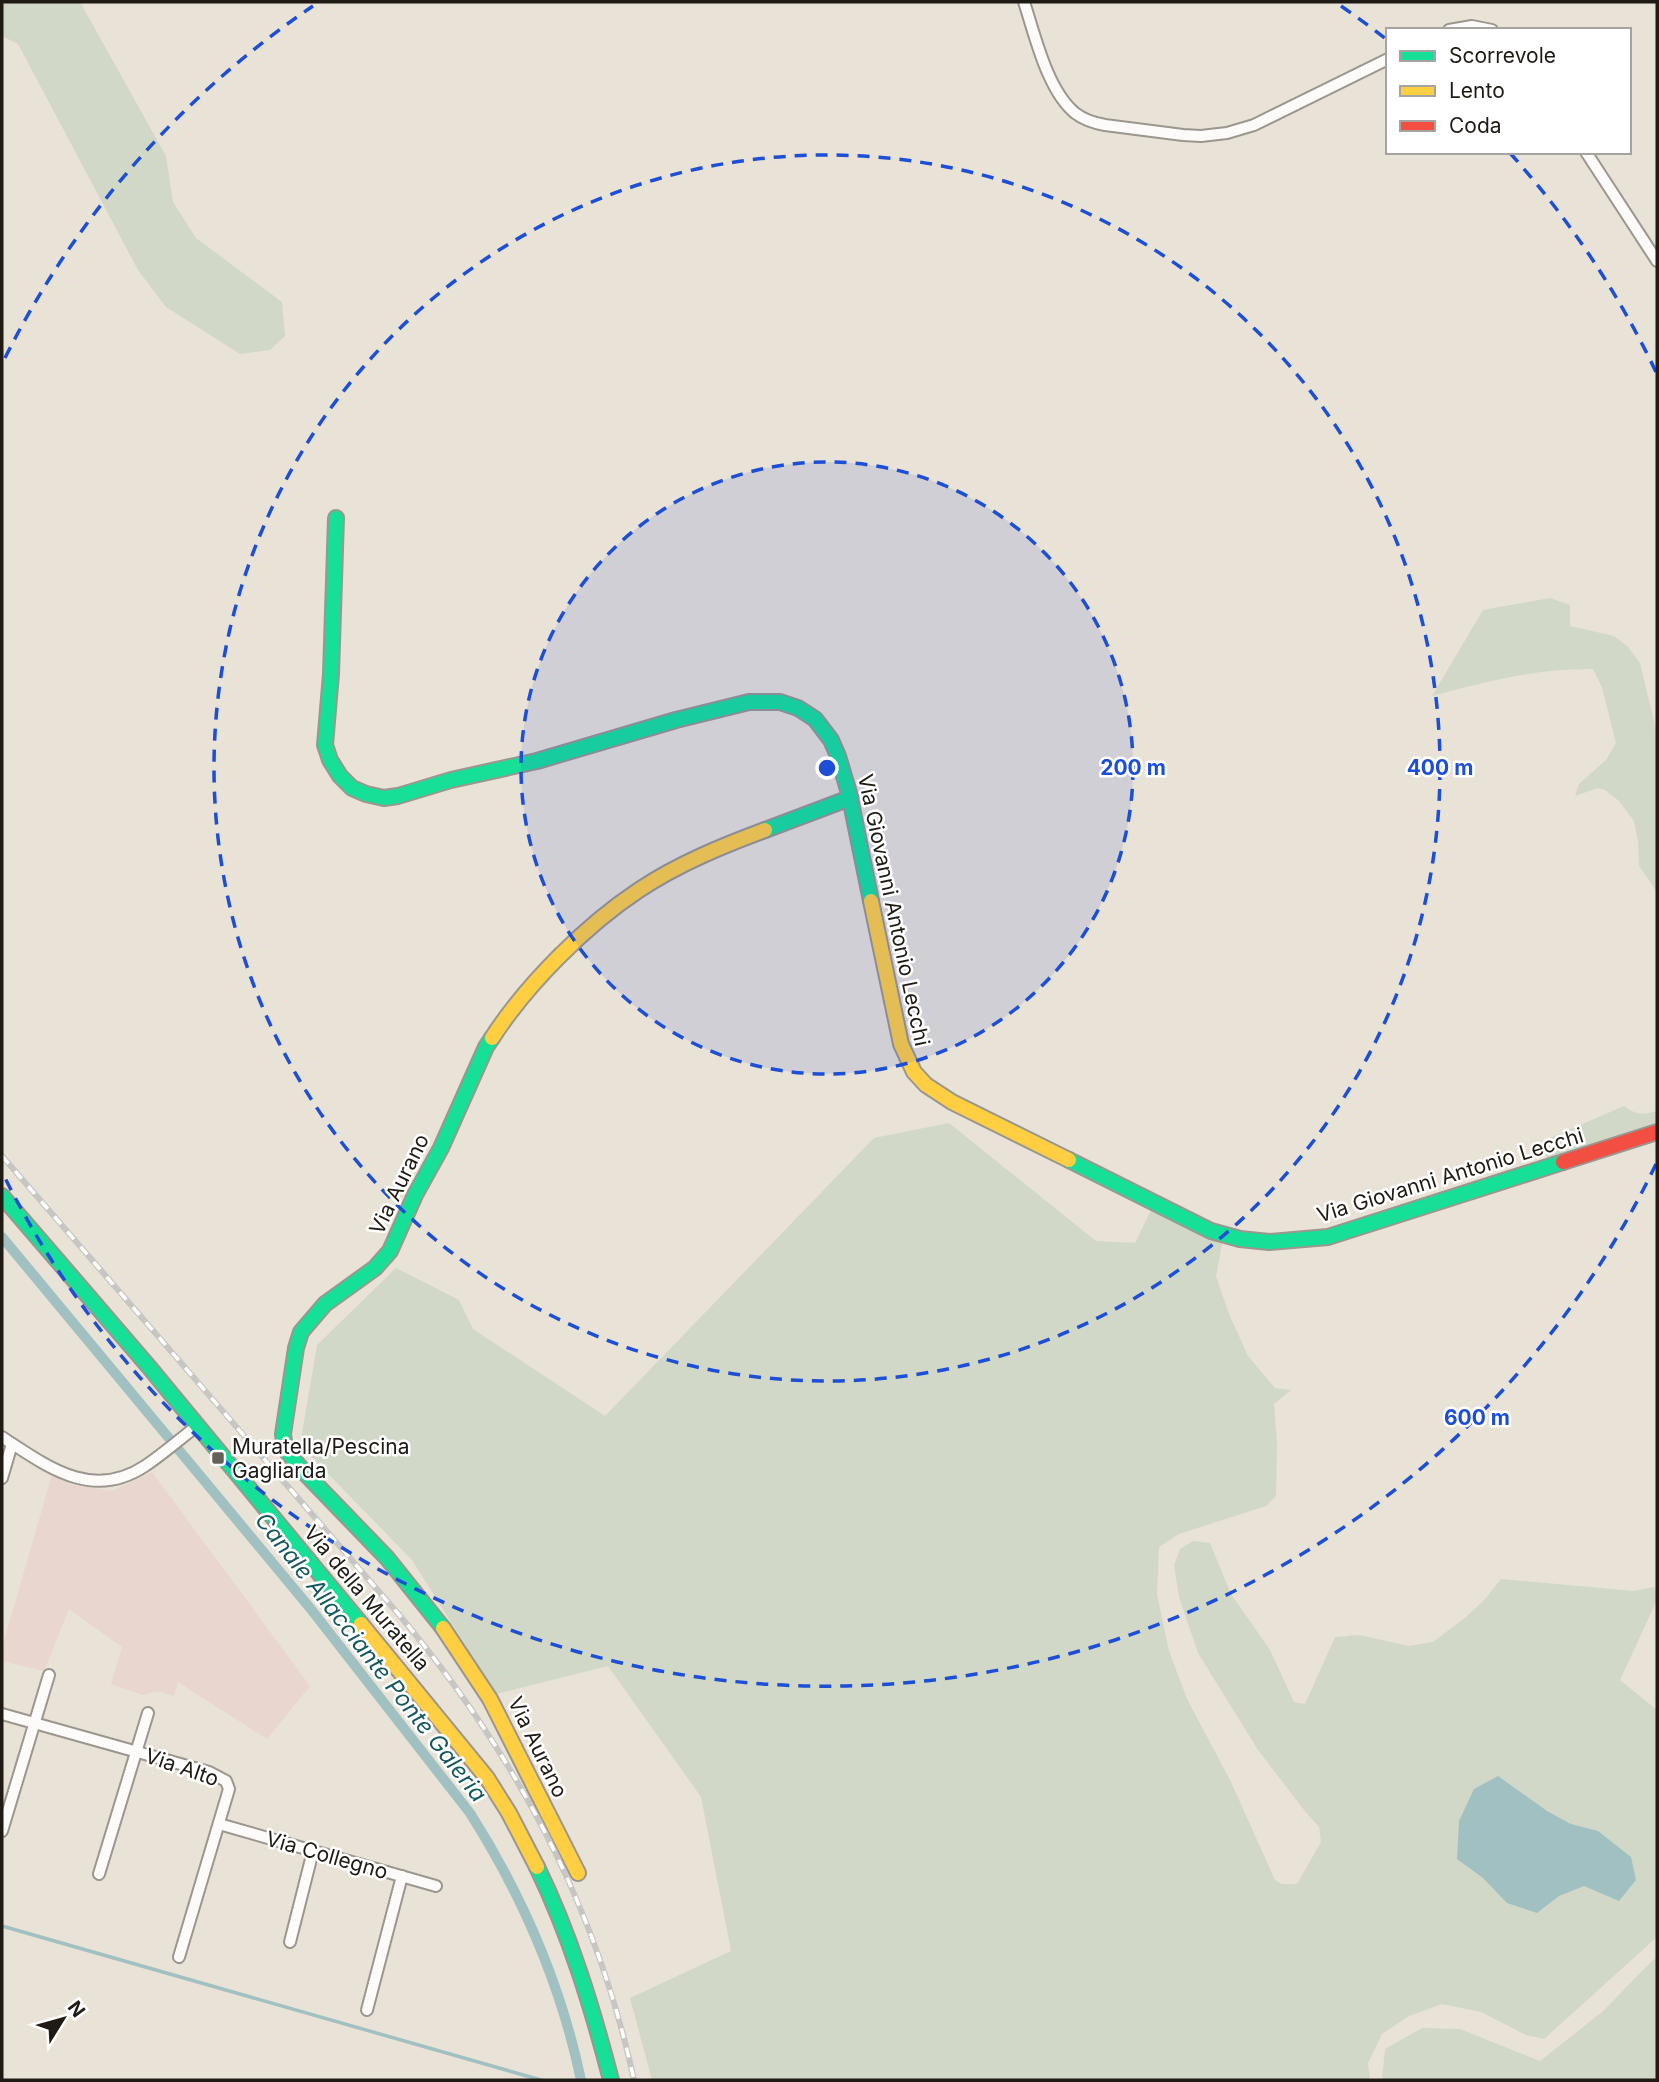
<svg xmlns="http://www.w3.org/2000/svg" width="1659" height="2082" viewBox="0 0 1659 2082" font-family="Inter,sans-serif">
<rect width="100%" height="100%" fill="#e9e2d7"/>
<polygon fill="#e8d6cf" points="152,1472 310,1686 267,1739 178,1682 174,1696 157,1691 143,1695 111,1684 122,1647 69,1609 44,1671 2,1661 2,1648 52,1475 68,1484 112,1491"/>
<g fill="#d1d8c8">
<polygon points="2,2 80,2 166,156 173,202 196,238 282,302 285,336 270,350 240,354 166,307 138,270 18,44 2,36"/>
<path d="M1550 598 1570 605V626L1614 636 1628 647 1640 663 1657 734V892L1639 866 1638 841 1634 821 1619 801 1605 790 1598 788 1575 796 1579 784 1606 760 1616 743 1602 687 1593 669C1538 668 1485 682 1432 696L1483 610Z"/>
<path d="M1624 1106C1636 1115 1643 1115 1657 1111V1128L1549 1165 1541 1142Z"/>
<polygon points="949,1123 1096,1241 1135,1243 1151,1210 1187,1221 1222,1244 1216,1276 1229,1314 1248,1356 1275,1388 1291,1390 1274,1404 1277,1444 1276,1496 1266,1506 1179,1534 1159,1547 1157,1594 1169,1651 1187,1699 1230,1780 1275,1880 1282,1884 1297,1884 1321,1842 1319,1827 1304,1810 1258,1750 1198,1653 1179,1597 1174,1565 1180,1549 1193,1541 1210,1543 1231,1594 1270,1650 1294,1702 1305,1704 1335,1637 1359,1635 1409,1646 1433,1642 1466,1617 1485,1599 1501,1579 1634,1591 1654,1587 1657,1592 1657,1600 1620,1680 1657,1710 1657,1937 1544,2039 1526,2035 1481,2012 1442,2004 1409,2016 1382,2034 1368,2063 1370,2080 652,2080 630,1998 731,1951 701,1797 608,1666 496,1694 412,1560 300,1445 317,1345 396,1268 459,1300 473,1329 605,1416 874,1138"/>
<polygon points="1657,1958 1657,2080 1382,2080 1385,2049 1422,2028 1460,2029 1540,2061 1602,2012 1652,1961"/>
</g>
<polygon fill="#a1c0c1" points="1498,1776 1547,1811 1571,1824 1598,1831 1631,1857 1636,1880 1619,1901 1584,1886 1559,1896 1537,1913 1507,1903 1483,1878 1457,1859 1459,1821 1474,1789"/>
<g fill="none" stroke-linecap="round" stroke-linejoin="round">
<polyline stroke="#a1c0c1" stroke-width="3.5" points="2,1926 541,2080"/>
<path stroke="#a1c0c1" stroke-width="10" d="M2 1237 310 1608 470 1813C522 1895 561 1985 581 2080"/>
<defs>
<g id="street">
<path d="M1024 2C1035 35 1047 90 1075 113 1084 120 1094 123 1105 125L1183 135 1201 136 1227 133 1254 125 1388 59"/>
<polyline points="1449,30 1472,26 1492,30"/>
<polyline points="1586,152 1657,261"/>
<path d="M2 1437C48 1467 92 1501 145 1466 163 1454 180 1439 197 1426"/>
<polyline points="2,1478 12,1444"/>
<polyline points="2,1714 209,1772 226,1781 229,1789 179,1957"/>
<polyline points="219,1824 436,1886"/>
<polyline points="2,1831 49,1675"/>
<polyline points="99,1874 148,1713"/>
<polyline points="290,1942 313,1851"/>
<polyline points="367,2010 402,1876"/>
</g>
<g id="fast">
<polyline points="336,518 331,674 325,745 330,760 340,776 352,788 366,794 384,798 398,796 451,780 537,761 676,720 749,702 780,702 798,708 815,719 831,740 838,756 849,793 871,901"/>
<polyline points="765,830 850,798"/>
<polyline points="1069,1160 1211,1231 1240,1239 1269,1242 1328,1237 1563,1162"/>
<polyline points="2,1196 149,1367 361,1624"/>
<polyline points="443,1628 387,1558 303,1471 285,1449 283,1434 296,1348 301,1332 325,1304 375,1268 390,1251 415,1195 441,1148 486,1047 492,1038"/>
<path d="M537 1867C570 1935 592 2007 611 2080"/>
</g>
<g id="slow">
<polyline points="871,901 901,1044 914,1072 926,1085 952,1102 1069,1160"/>
<path d="M492 1038C527 984 586 925 639 890 678 864 722 846 765 830"/>
<polyline points="361,1624 487,1778 509,1813 537,1867"/>
<polyline points="443,1628 490,1699 578,1873"/>
</g>
<polyline id="jam" points="1563,1162 1657,1132"/>
</defs>
<use href="#street" stroke="#9b968e" stroke-width="14"/>
<use href="#fast" stroke="#9b968e" stroke-width="18"/>
<use href="#slow" stroke="#9b968e" stroke-width="18"/>
<use href="#jam" stroke="#9b968e" stroke-width="18"/>
<use href="#street" stroke="#fcfbf9" stroke-width="10"/>
<use href="#fast" stroke="#16e098" stroke-width="14"/>
<use href="#slow" stroke="#ffcf43" stroke-width="14"/>
<use href="#jam" stroke="#f24e42" stroke-width="14"/>
<defs>
<path id="rail" d="M2 1156 401 1617C515 1754 596 1905 634 2080"/>
</defs>
<use href="#rail" stroke="#c8c6c3" stroke-width="6"/>
<use href="#rail" stroke="#fff" stroke-width="3.5" stroke-dasharray="10" stroke-linecap="butt"/>
</g>
<circle cx="827" cy="768" r="306" fill="#1d4ed8" fill-opacity=".12"/>
<g fill="none" stroke="#1d4ed8" stroke-width="3.5" stroke-dasharray="12 9">
<circle cx="827" cy="768" r="306"/>
<circle cx="827" cy="768" r="613"/>
<path d="M1656 1164A919 919 0 0 1 5 1178M5 358A919 919 0 0 1 313 6M1341 6A919 919 0 0 1 1386 39M1510 153A919 919 0 0 1 1656 372"/>
</g>
<rect fill="#666158" stroke="#fff" stroke-width="2.5" x="211" y="1451" width="14" height="14" rx="3.5"/>
<g text-anchor="middle" dominant-baseline="central" stroke-width="5" stroke-linejoin="round" paint-order="stroke">
<g font-size="21" fill="#1f1b14" stroke="#fff">
<text transform="translate(894 910) rotate(78)">Via Giovanni Antonio Lecchi</text>
<text transform="translate(1450 1175) rotate(-17)">Via Giovanni Antonio Lecchi</text>
<text transform="translate(399 1184) rotate(-64)">Via Aurano</text>
<text transform="translate(367 1598) rotate(50)">Via della Muratella</text>
<text transform="translate(538 1747) rotate(64)">Via Aurano</text>
<text transform="translate(182 1767) rotate(19)">Via Alto</text>
<text transform="translate(327 1855) rotate(16)">Via Collegno</text>
</g>
<g font-size="21" fill="#1f1b14" stroke="#fff" text-anchor="start">
<text x="232" y="1446">Muratella/Pescina<tspan x="232" dy="24">Gagliarda</tspan></text>
</g>
<g font-size="23" font-style="italic" fill="#15585f" stroke="#fff">
<text transform="translate(371 1657) rotate(52)">Canale Allacciante Ponte Galeria</text>
</g>
</g>
<circle cx="827" cy="768" r="10" fill="#1d4ed8" stroke="#fff" stroke-width="3.5"/>
<g font-size="21" text-anchor="middle" font-weight="bold" fill="#1d4ed8" stroke="#fff" stroke-width="5" stroke-linejoin="round" paint-order="stroke">
<text x="1133" y="775">200 m</text>
<text x="1440" y="775">400 m</text>
<text x="1477" y="1425">600 m</text>
</g>
<rect width="1659" height="2082" fill="none" stroke="#1f1b14" stroke-width="7"/>
<rect x="1386" y="28" width="245" height="126" fill="#ffffff" stroke="#a5a4a1" stroke-width="2"/>
<rect x="1400" y="51" width="35" height="10" fill="#16e098" stroke="#a5a4a1" stroke-width="2"/>
<text x="1449" y="63" font-size="21" fill="#1f1b14">Scorrevole</text>
<rect x="1400" y="86" width="35" height="10" fill="#ffcf43" stroke="#a5a4a1" stroke-width="2"/>
<text x="1449" y="98" font-size="21" fill="#1f1b14">Lento</text>
<rect x="1400" y="121" width="35" height="10" fill="#f24e42" stroke="#a5a4a1" stroke-width="2"/>
<text x="1449" y="133" font-size="21" fill="#1f1b14">Coda</text>
<g transform="translate(63 2019) rotate(53)" stroke="#ffffff" stroke-width="5" paint-order="stroke">
<path d="M0-5L12 26L0 18L-12 26Z" fill="#1f1b14"/>
<text y="-10" font-size="19" font-weight="bold" text-anchor="middle" fill="#1f1b14">N</text>
</g>
</svg>
